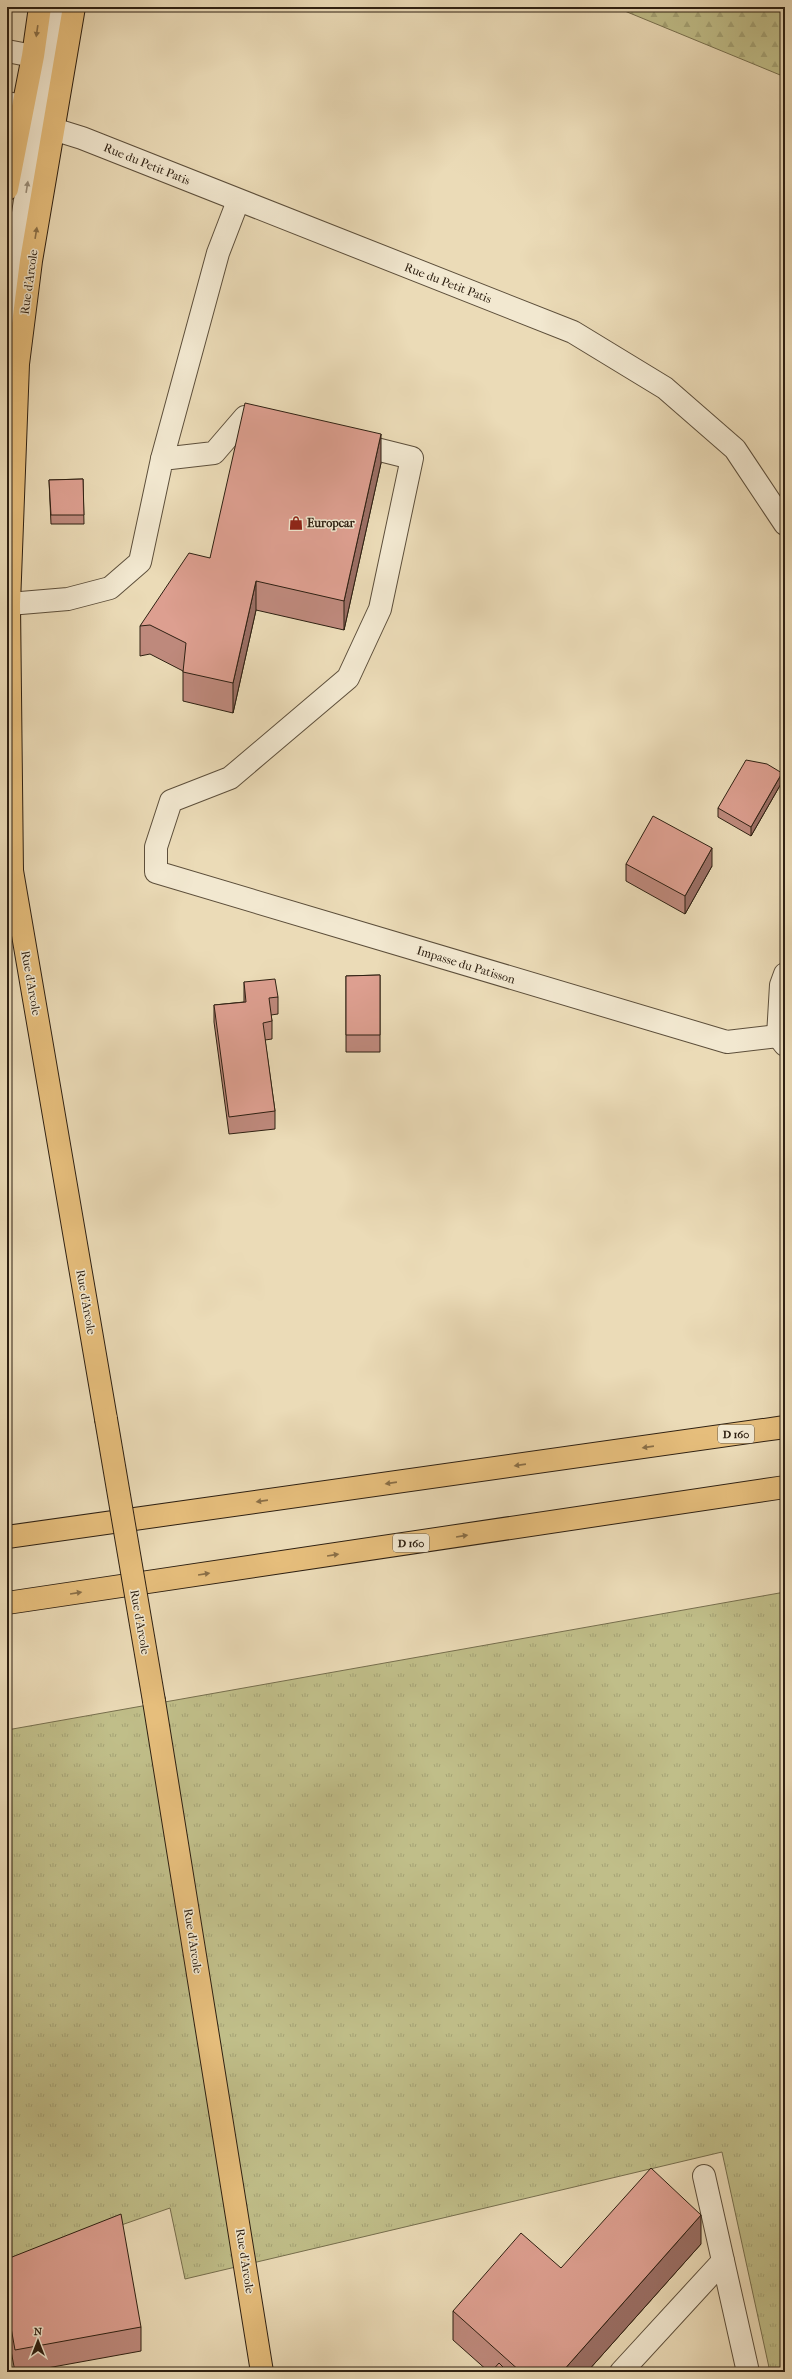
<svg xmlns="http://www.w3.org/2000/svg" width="792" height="2379" viewBox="0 0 792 2379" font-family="'IM FELL French Canon',serif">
<defs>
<pattern id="grass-tufts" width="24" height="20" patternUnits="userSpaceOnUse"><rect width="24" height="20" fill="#c0be89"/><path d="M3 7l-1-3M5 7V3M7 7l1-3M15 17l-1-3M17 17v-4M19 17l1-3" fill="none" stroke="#a5a375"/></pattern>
<pattern id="forest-firs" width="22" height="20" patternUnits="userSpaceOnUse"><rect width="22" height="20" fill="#c0be89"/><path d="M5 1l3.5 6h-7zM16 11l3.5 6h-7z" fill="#a5a375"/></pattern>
</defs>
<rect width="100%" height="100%" fill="#ebdbb7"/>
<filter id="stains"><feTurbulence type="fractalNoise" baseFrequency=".005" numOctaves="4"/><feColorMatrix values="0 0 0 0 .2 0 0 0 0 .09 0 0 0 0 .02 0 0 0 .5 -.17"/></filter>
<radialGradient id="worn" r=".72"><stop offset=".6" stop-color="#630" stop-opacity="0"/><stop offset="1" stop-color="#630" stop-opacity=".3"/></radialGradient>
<polygon fill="url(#grass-tufts)" stroke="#776f4e" points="785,1592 785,2372 770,2372 722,2152 185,2279 170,2208 7,2265 7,1730"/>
<polygon fill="url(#forest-firs)" stroke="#776f4e" points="615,7 785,7 785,77"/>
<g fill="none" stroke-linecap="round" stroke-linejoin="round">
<defs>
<g id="minor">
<polyline points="7,51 33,56 37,124 11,290 16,345"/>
<polyline points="7,103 23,106 35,121"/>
<polyline points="52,111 49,58 58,16 57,7"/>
<polyline points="37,124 82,138 573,332 665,388 735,449 785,524"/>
<polyline points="352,443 412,458 380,609 348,678 230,778 171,801 156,847 156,872 727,1042 778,1036"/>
<polyline points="162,459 218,253 238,201"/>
<polyline points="9,604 68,599 110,588 140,562 162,459 214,453 245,417 268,423"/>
<polyline points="785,974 781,985 778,1036 785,1045"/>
<polyline points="704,2176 748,2372"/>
<polyline points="621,2372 723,2261"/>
</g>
<g id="major">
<polyline points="7,189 33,56 40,7"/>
<polyline points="10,859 106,1419"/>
<polyline points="12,872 9,604 18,364 31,261 74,7"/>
<polyline points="154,1701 262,2372"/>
</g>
<g id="highway">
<polyline points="7,1537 785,1427"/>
<polyline points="7,1603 785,1487"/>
</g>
</defs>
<use href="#minor" stroke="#5d4f3b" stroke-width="24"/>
<use href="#major" stroke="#2e2012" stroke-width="24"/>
<use href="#highway" stroke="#2e2012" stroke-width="24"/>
<use href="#minor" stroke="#f2e8d0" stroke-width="22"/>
<use href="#major" stroke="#e6be7c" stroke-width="22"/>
<use href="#highway" stroke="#e6be7c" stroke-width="22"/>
<defs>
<polyline id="major-bridge" points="106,1419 154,1701"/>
</defs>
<use href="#major-bridge" stroke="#2e2012" stroke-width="24" stroke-linecap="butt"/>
<use href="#major-bridge" stroke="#e6be7c" stroke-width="22"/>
</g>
<g fill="#be897c" stroke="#2e2012">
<polygon points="381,463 344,630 256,610 233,713 183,701 183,671 150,654 140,656 140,626 210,558"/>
<polygon points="83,479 84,524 51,524 49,480"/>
<polygon points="782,782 751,836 718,817 718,808"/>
<polygon points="626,864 712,866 685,914 626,881"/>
<polygon points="380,975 380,1052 346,1052 346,976"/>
<polygon points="244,982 278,997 278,1014 271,1015 272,1021 272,1039 265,1040 275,1111 275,1129 229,1134 214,1022 214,1005 244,1002"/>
<polygon points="701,2244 587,2372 489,2372 453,2340 453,2311 561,2268"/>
<polygon points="7,2259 141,2327 141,2351 25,2372 15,2372 7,2329"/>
</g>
<g fill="#9b6f65" stroke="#2e2012">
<polygon points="381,434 381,463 344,630 344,601"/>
<polygon points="256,581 256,610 233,713 233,683"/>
<polygon points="782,773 782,782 751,836 751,827"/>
<polygon points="712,848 712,866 685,914 685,896"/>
<polygon points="701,2215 701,2244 587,2372 562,2372"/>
</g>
<g fill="#dd9f90" stroke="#2e2012">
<polygon points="245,403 381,434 344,601 256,581 233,683 183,672 186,643 150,625 140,626 189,553 210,558"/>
<polygon points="83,479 84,515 51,515 49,480"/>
<polygon points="746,760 767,764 782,773 751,827 718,808"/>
<polygon points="653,816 712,848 685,896 626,864"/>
<polygon points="380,975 380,1035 346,1035 346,976"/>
<polygon points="275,979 278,997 269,998 272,1021 263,1023 275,1111 229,1117 214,1005 246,1002 244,982"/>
<polygon points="651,2168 701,2215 562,2372 521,2372 453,2311 521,2233 561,2268"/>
<polygon points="121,2214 141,2327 15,2350 7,2305 7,2259"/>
<polygon points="499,2363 508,2372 491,2372"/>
</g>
<defs><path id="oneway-solid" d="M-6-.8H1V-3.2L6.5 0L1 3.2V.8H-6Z"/></defs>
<g fill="#8a6f47">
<use href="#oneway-solid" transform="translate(37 31) rotate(98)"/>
<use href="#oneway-solid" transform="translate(36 233) rotate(-81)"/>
<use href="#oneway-solid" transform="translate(648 1447) rotate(172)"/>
<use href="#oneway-solid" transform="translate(520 1465) rotate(172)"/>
<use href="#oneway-solid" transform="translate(391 1483) rotate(172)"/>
<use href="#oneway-solid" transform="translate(262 1501) rotate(172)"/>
<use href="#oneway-solid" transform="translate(462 1536) rotate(-9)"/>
<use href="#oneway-solid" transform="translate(333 1555) rotate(-9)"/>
<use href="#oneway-solid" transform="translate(204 1574) rotate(-9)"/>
<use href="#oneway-solid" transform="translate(76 1593) rotate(-9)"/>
</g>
<use fill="#9a8e7a" href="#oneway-solid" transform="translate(27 187) rotate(-81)"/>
<defs>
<symbol id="shop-bare" viewBox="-9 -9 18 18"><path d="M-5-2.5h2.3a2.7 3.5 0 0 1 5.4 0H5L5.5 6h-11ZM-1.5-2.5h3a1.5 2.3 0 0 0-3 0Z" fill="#8f2418" stroke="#f2e8d0" stroke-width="2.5" paint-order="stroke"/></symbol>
</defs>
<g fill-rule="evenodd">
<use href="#shop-bare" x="286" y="513" width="20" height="20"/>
</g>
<g text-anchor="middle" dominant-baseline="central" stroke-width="3" stroke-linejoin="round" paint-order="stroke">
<g fill="#f2e8d0" stroke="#695c4b" stroke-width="1">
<rect x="718" y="1425" width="36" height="18" rx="3"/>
<rect x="393" y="1534" width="36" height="18" rx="3"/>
</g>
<g font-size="11" font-weight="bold" fill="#2e2012">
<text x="736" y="1434">D 160</text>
<text x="411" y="1543">D 160</text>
</g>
<g font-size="12" fill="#2e2012" stroke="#f2e8d0">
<text transform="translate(147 164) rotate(22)">Rue du Petit Patis</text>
<text transform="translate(29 282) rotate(-82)">Rue d'Arcole</text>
<text transform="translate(448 283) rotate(21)">Rue du Petit Patis</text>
<text transform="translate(466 965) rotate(17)">Impasse du Patisson</text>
<text transform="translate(31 983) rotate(80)">Rue d'Arcole</text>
<text transform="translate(86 1302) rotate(80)">Rue d'Arcole</text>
<text transform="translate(140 1622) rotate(80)">Rue d'Arcole</text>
<text transform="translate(193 1941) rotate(81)">Rue d'Arcole</text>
<text transform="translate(245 2261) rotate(81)">Rue d'Arcole</text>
</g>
<g font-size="12" font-weight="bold" fill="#2e2012" stroke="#f2e8d0" text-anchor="start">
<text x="307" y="523">Europcar</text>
</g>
</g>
<rect width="792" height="2379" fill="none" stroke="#ebdbb7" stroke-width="24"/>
<rect x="8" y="8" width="776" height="2363" fill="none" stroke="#2e2012" stroke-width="2"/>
<rect x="12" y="12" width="768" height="2355" fill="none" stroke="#2e2012"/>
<g transform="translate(38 2341)" stroke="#f2e8d0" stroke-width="3" paint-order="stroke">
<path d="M0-3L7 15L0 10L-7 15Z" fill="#2e2012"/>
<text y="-6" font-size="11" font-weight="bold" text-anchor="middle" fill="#2e2012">N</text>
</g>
<rect width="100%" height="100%" filter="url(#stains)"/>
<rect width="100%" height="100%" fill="url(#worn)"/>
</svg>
